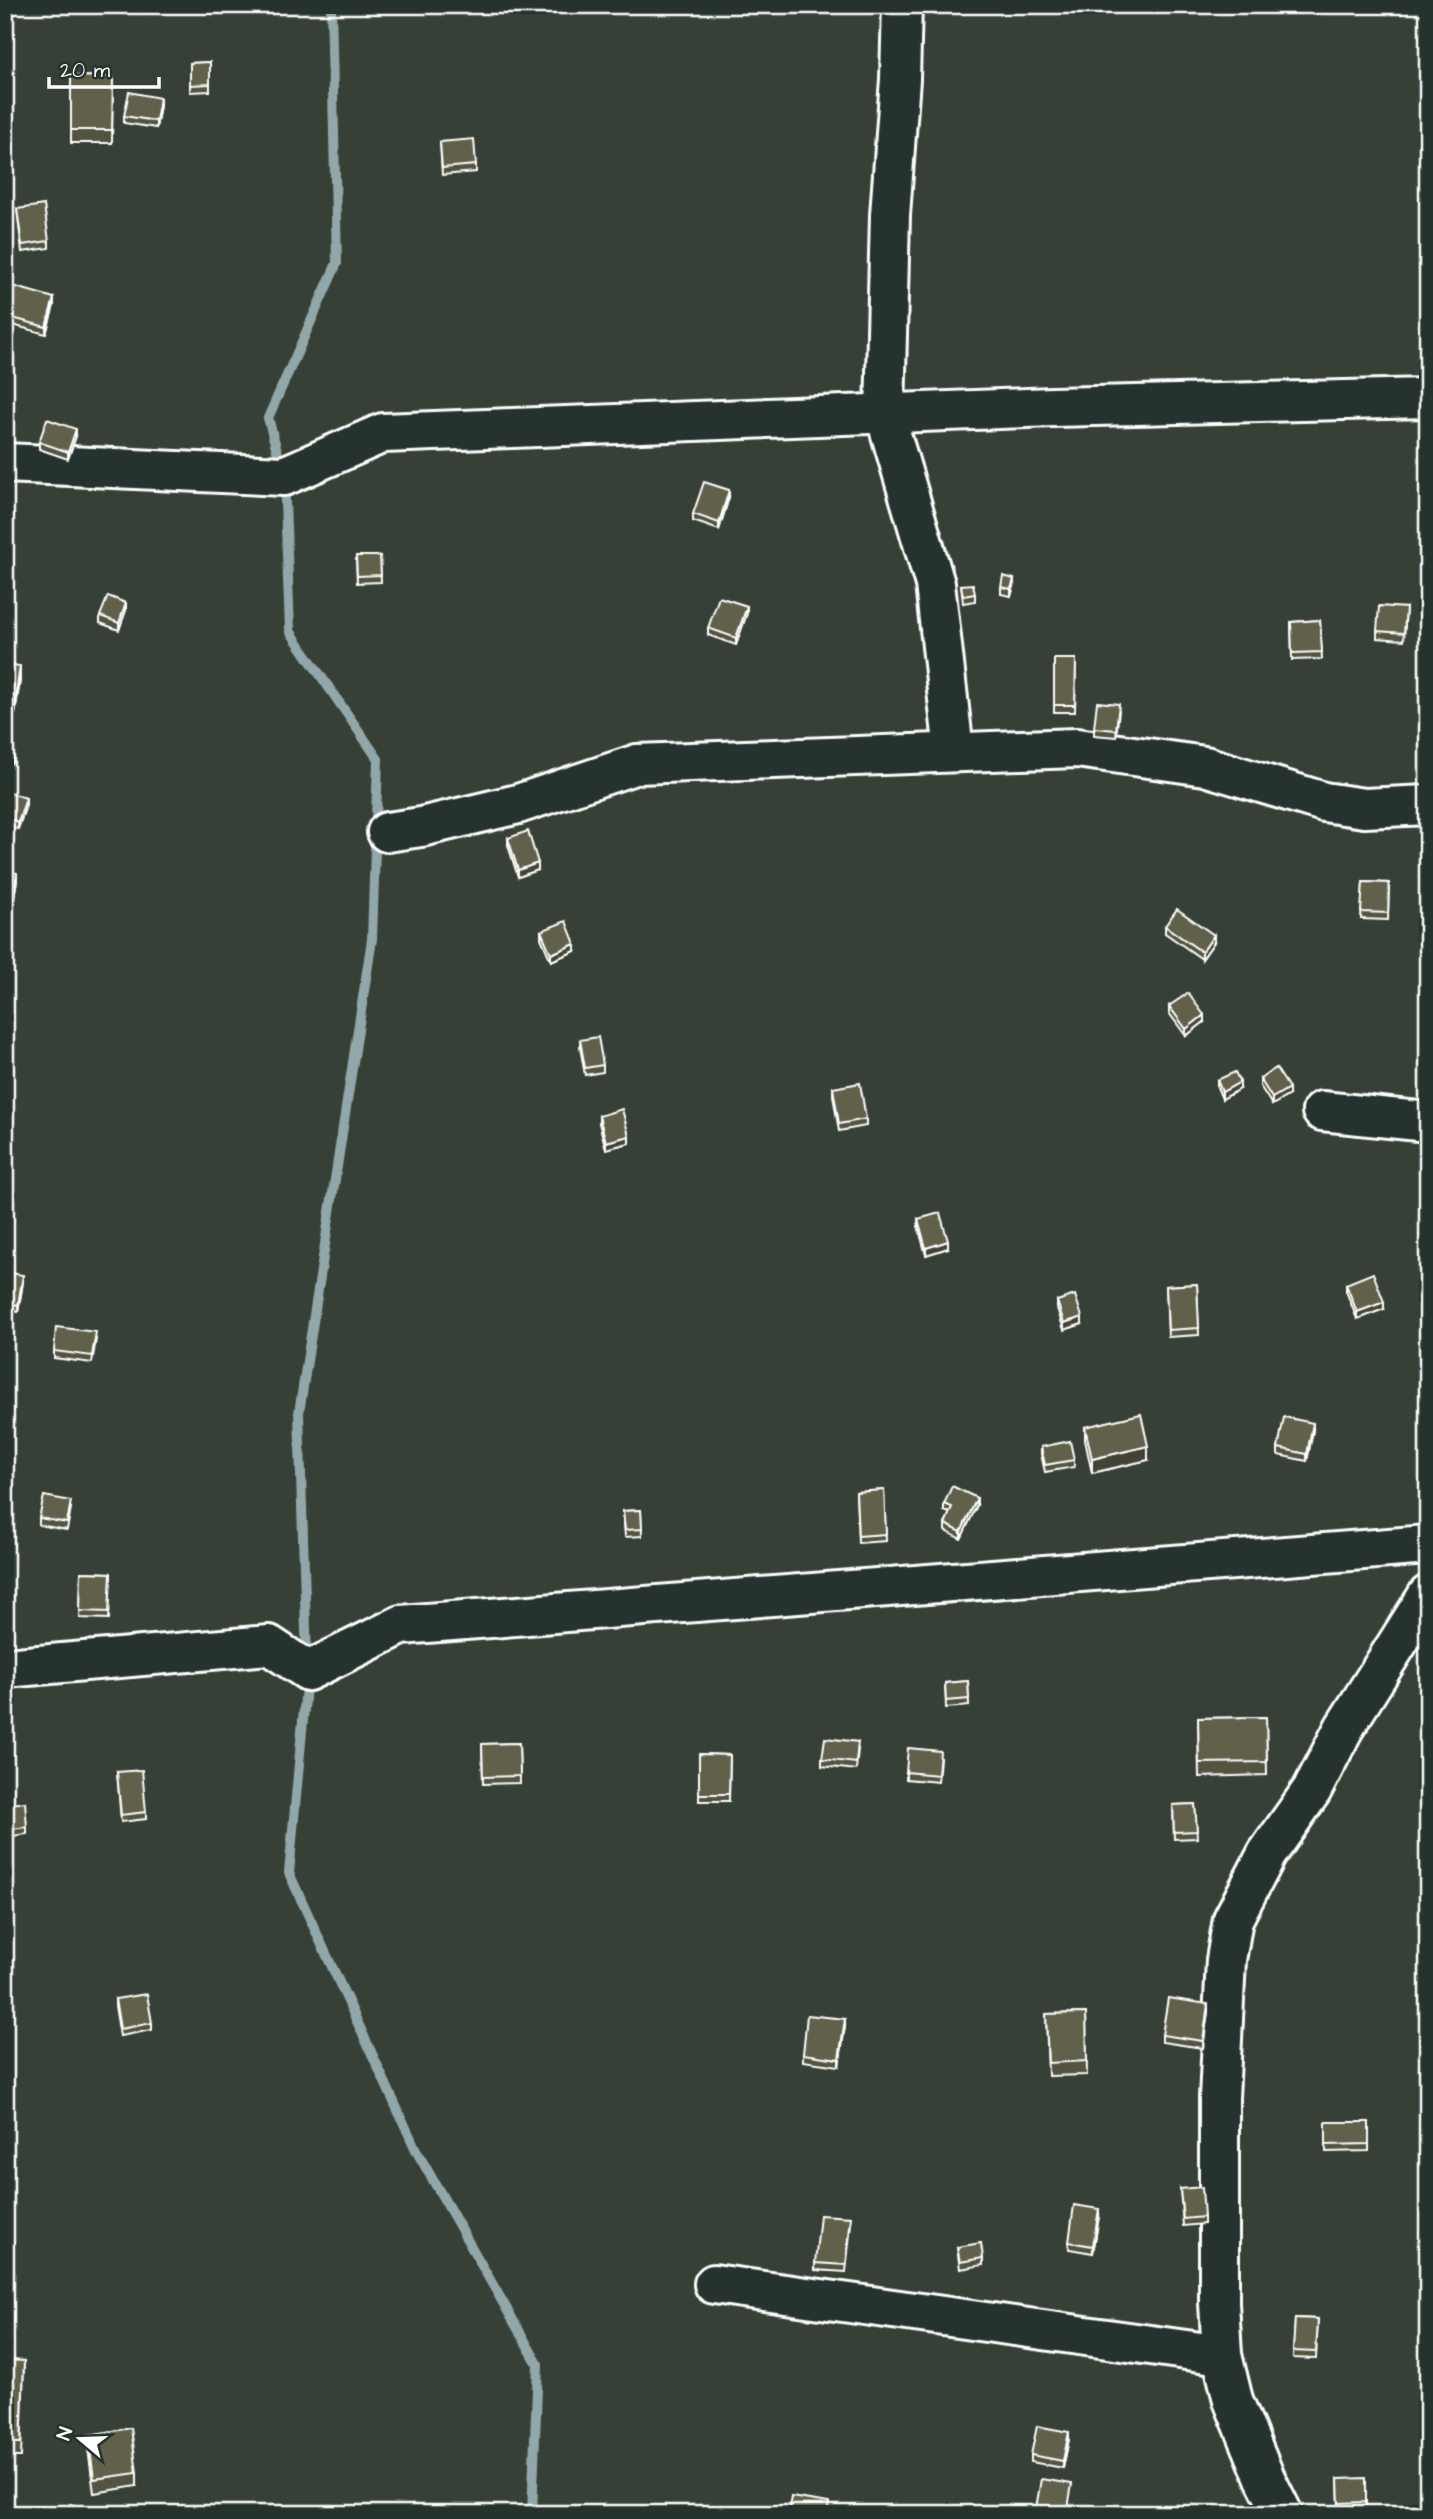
<svg xmlns="http://www.w3.org/2000/svg" width="1433" height="2519" viewBox="0 0 1433 2519" font-family="'Architects Daughter',sans-serif">
<rect width="100%" height="100%" fill="#374036"/>
<filter id="ink" filterUnits="userSpaceOnUse"><feTurbulence type="fractalNoise" baseFrequency=".0143" numOctaves="2"/><feDisplacementMap in="SourceGraphic" scale="14" xChannelSelector="R" yChannelSelector="G"/><feConvolveMatrix kernelMatrix="1 2 1 2 8 2 1 2 1" color-interpolation-filters="sRGB"/></filter>
<g filter="url(#ink)">
<g fill="none" stroke-linecap="round" stroke-linejoin="round">
<g stroke="#92a7a9" stroke-width="10">
<polyline points="307,1660 299,1413 372,939 378,759 290,631 284,476 268,418 337,263 331,5"/>
<polyline points="307,1676 289,1873 417,2152 538,2364 532,2514"/>
</g>
<defs>
<g id="minor">
<polyline points="902,5 900,79 890,215 885,414 935,584 954,752"/>
<polyline points="5,463 284,476 383,433 1053,407 1428,398"/>
<polyline points="387,832 421,827 518,804 637,764 1077,748 1205,766 1324,802 1364,808 1428,805"/>
<polyline points="1322,1111 1428,1122"/>
<polyline points="5,1668 269,1645 308,1671 401,1625 1428,1545"/>
<polyline points="714,2284 1222,2355"/>
<polyline points="1283,2514 1265,2478 1233,2400 1222,2355 1219,2303 1219,2098 1226,1960 1233,1919 1267,1854 1312,1790 1344,1728 1428,1595"/>
</g>
</defs>
<use href="#minor" stroke="#fff" stroke-width="44"/>
<use href="#minor" stroke="#26332d" stroke-width="38"/>
</g>
<g fill="#535340" stroke="#fff" stroke-width="2">
<polygon points="210,62 210,91 190,92 190,63"/>
<polygon points="71,76 113,77 112,143 71,143"/>
<polygon points="160,105 156,128 124,123 124,116"/>
<polygon points="440,142 476,165 476,172 442,175"/>
<polygon points="17,209 49,241 49,248 22,252"/>
<polygon points="5,300 54,305 46,334 5,323"/>
<polygon points="76,436 68,459 39,449 39,442"/>
<polygon points="729,497 719,530 693,521 693,514"/>
<polygon points="356,556 380,556 381,582 357,583"/>
<polygon points="961,585 975,594 975,601 963,603"/>
<polygon points="1014,586 1011,596 1001,594 1001,587"/>
<polygon points="1406,608 1404,640 1377,638 1377,631"/>
<polygon points="126,610 119,630 100,623 100,616"/>
<polygon points="747,613 736,645 708,635 708,628"/>
<polygon points="1320,620 1322,659 1292,660 1291,622"/>
<polygon points="1054,659 1076,659 1075,712 1054,712"/>
<polygon points="5,664 20,680 15,714 5,712"/>
<polygon points="1119,711 1116,737 1094,735 1094,728"/>
<polygon points="5,791 26,805 18,829 5,825"/>
<polygon points="508,838 538,870 518,877 508,845"/>
<polygon points="5,871 17,880 12,910 5,909"/>
<polygon points="1363,882 1389,883 1388,920 1361,919"/>
<polygon points="1165,926 1214,942 1202,959 1165,933"/>
<polygon points="541,931 575,951 551,961 541,938"/>
<polygon points="1169,1006 1204,1022 1186,1036 1169,1013"/>
<polygon points="580,1040 603,1065 603,1072 585,1075 580,1047"/>
<polygon points="1260,1079 1289,1095 1272,1105 1260,1086"/>
<polygon points="1217,1080 1240,1089 1222,1099 1217,1087"/>
<polygon points="833,1088 866,1119 866,1126 839,1131 833,1095"/>
<polygon points="599,1116 629,1143 606,1149 599,1123"/>
<polygon points="918,1219 948,1248 926,1255 918,1226"/>
<polygon points="5,1272 23,1282 18,1312 5,1309"/>
<polygon points="1197,1284 1199,1335 1168,1337 1166,1286"/>
<polygon points="1346,1284 1384,1309 1357,1319 1346,1291"/>
<polygon points="1057,1301 1082,1324 1064,1330 1057,1308"/>
<polygon points="96,1339 92,1363 54,1358 54,1351"/>
<polygon points="1085,1427 1148,1460 1092,1473 1085,1440"/>
<polygon points="1313,1430 1307,1461 1278,1455 1278,1448"/>
<polygon points="1041,1447 1074,1460 1074,1467 1045,1472 1041,1454"/>
<polygon points="884,1490 886,1541 858,1543 856,1492"/>
<polygon points="944,1504 977,1505 961,1539 945,1531 945,1524 950,1513 944,1511"/>
<polygon points="71,1508 67,1530 39,1525 39,1518"/>
<polygon points="641,1510 642,1536 625,1537 623,1511"/>
<polygon points="81,1572 111,1573 109,1619 80,1618"/>
<polygon points="968,1681 969,1706 946,1708 945,1683"/>
<polygon points="1266,1717 1267,1775 1199,1777 1198,1718"/>
<polygon points="519,1743 520,1783 483,1784 482,1744"/>
<polygon points="858,1749 856,1770 822,1766 822,1759"/>
<polygon points="699,1754 730,1755 729,1801 699,1801"/>
<polygon points="940,1758 938,1782 906,1779 906,1772"/>
<polygon points="117,1772 146,1812 146,1819 121,1822"/>
<polygon points="1195,1804 1197,1838 1174,1839 1173,1805"/>
<polygon points="5,1805 27,1827 27,1834 5,1837"/>
<polygon points="115,1999 152,2023 152,2030 120,2036 115,2006"/>
<polygon points="1208,2011 1203,2048 1162,2042 1162,2035"/>
<polygon points="1086,2013 1087,2075 1048,2076 1046,2014"/>
<polygon points="845,2026 839,2066 803,2061 803,2054"/>
<polygon points="1326,2122 1369,2122 1369,2151 1326,2152"/>
<polygon points="1180,2189 1204,2217 1204,2224 1183,2226"/>
<polygon points="1099,2216 1093,2253 1069,2249 1069,2242"/>
<polygon points="851,2224 846,2272 815,2270 815,2263"/>
<polygon points="957,2247 983,2258 983,2265 960,2269"/>
<polygon points="1295,2318 1318,2319 1316,2359 1293,2358"/>
<polygon points="5,2360 24,2361 21,2457 5,2457"/>
<polygon points="88,2435 137,2473 137,2486 94,2493 88,2449"/>
<polygon points="1069,2439 1063,2468 1031,2462 1031,2455"/>
<polygon points="1338,2479 1366,2502 1366,2509 1339,2510"/>
</g>
<g fill="#434334" stroke="#fff" stroke-width="2">
<polygon points="160,98 160,105 156,128 156,121"/>
<polygon points="54,298 54,305 46,334 46,327"/>
<polygon points="76,429 76,436 68,459 68,452"/>
<polygon points="729,490 729,497 719,530 719,523"/>
<polygon points="1014,579 1014,586 1011,596 1011,589"/>
<polygon points="126,603 126,610 119,630 119,623"/>
<polygon points="747,606 747,613 736,645 736,638"/>
<polygon points="20,666 20,680 15,714 15,700"/>
<polygon points="13,755 13,762 5,768 5,761"/>
<polygon points="26,798 26,805 18,829 18,822"/>
<polygon points="538,863 538,870 518,877 518,870"/>
<polygon points="17,873 17,880 12,910 12,903"/>
<polygon points="1214,935 1214,942 1202,959 1202,952"/>
<polygon points="575,944 575,951 551,961 551,954"/>
<polygon points="1204,1015 1204,1022 1186,1036 1186,1029"/>
<polygon points="1240,1082 1240,1089 1222,1099 1222,1092"/>
<polygon points="1289,1088 1289,1095 1272,1105 1272,1098"/>
<polygon points="629,1136 629,1143 606,1149 606,1142"/>
<polygon points="948,1241 948,1248 926,1255 926,1248"/>
<polygon points="23,1275 23,1282 18,1312 18,1305"/>
<polygon points="1384,1302 1384,1309 1357,1319 1357,1312"/>
<polygon points="1082,1317 1082,1324 1064,1330 1064,1323"/>
<polygon points="1313,1423 1313,1430 1307,1461 1307,1454"/>
<polygon points="1148,1446 1148,1460 1092,1473 1092,1459"/>
<polygon points="977,1498 977,1505 961,1539 961,1532"/>
<polygon points="1208,2004 1208,2011 1203,2048 1203,2041"/>
<polygon points="845,2019 845,2026 839,2066 839,2059"/>
<polygon points="1099,2209 1099,2216 1093,2253 1093,2246"/>
<polygon points="1069,2432 1069,2439 1063,2468 1063,2461"/>
</g>
<g fill="#60604b" stroke="#fff" stroke-width="2">
<polygon points="210,62 210,84 190,85 190,63"/>
<polygon points="71,76 113,77 112,130 71,130"/>
<polygon points="129,92 160,98 156,121 124,116"/>
<polygon points="474,139 476,165 442,168 440,142"/>
<polygon points="44,205 49,241 22,245 17,209"/>
<polygon points="9,285 54,298 46,327 5,316 5,300"/>
<polygon points="47,419 76,429 68,452 39,442"/>
<polygon points="704,482 729,490 719,523 693,514"/>
<polygon points="356,556 380,556 381,575 357,576"/>
<polygon points="1003,576 1014,579 1011,589 1001,587"/>
<polygon points="973,584 975,594 963,596 961,585"/>
<polygon points="108,596 126,603 119,623 100,616"/>
<polygon points="719,597 747,606 736,638 708,628"/>
<polygon points="1379,606 1406,608 1404,633 1377,631"/>
<polygon points="1320,620 1322,652 1292,653 1291,622"/>
<polygon points="1054,659 1076,659 1075,705 1054,705"/>
<polygon points="5,664 20,666 15,700 5,698"/>
<polygon points="1097,702 1119,704 1116,730 1094,728"/>
<polygon points="5,743 13,755 5,761"/>
<polygon points="5,791 26,798 18,822 5,818"/>
<polygon points="528,831 538,863 518,870 508,838"/>
<polygon points="5,835 9,835 7,859 5,859"/>
<polygon points="5,871 17,873 12,903 5,902"/>
<polygon points="1363,882 1389,883 1388,913 1361,912"/>
<polygon points="1177,909 1214,935 1202,952 1165,926"/>
<polygon points="566,921 575,944 551,954 541,931"/>
<polygon points="1188,993 1204,1015 1186,1029 1169,1006"/>
<polygon points="598,1037 603,1065 585,1068 580,1040"/>
<polygon points="1276,1068 1289,1088 1272,1098 1260,1079"/>
<polygon points="1235,1072 1240,1082 1222,1092 1217,1080"/>
<polygon points="860,1083 866,1119 839,1124 833,1088"/>
<polygon points="622,1109 629,1136 606,1142 599,1116"/>
<polygon points="940,1213 948,1241 926,1248 918,1219"/>
<polygon points="5,1272 23,1275 18,1305 5,1302"/>
<polygon points="1373,1273 1384,1302 1357,1312 1346,1284"/>
<polygon points="1197,1284 1199,1328 1168,1330 1166,1286"/>
<polygon points="1075,1295 1082,1317 1064,1323 1057,1301"/>
<polygon points="56,1327 96,1332 92,1356 54,1351"/>
<polygon points="1141,1414 1148,1446 1092,1459 1085,1427"/>
<polygon points="1284,1417 1313,1423 1307,1454 1278,1448"/>
<polygon points="1070,1441 1074,1460 1045,1465 1041,1447"/>
<polygon points="952,1486 977,1498 961,1532 945,1524 952,1507 944,1504"/>
<polygon points="884,1490 886,1534 858,1536 856,1492"/>
<polygon points="44,1496 71,1501 67,1523 39,1518"/>
<polygon points="641,1510 642,1529 625,1530 623,1511"/>
<polygon points="81,1572 111,1573 109,1612 80,1611"/>
<polygon points="968,1681 969,1699 946,1701 945,1683"/>
<polygon points="1266,1717 1267,1762 1199,1763 1198,1718"/>
<polygon points="825,1738 858,1742 856,1763 822,1759"/>
<polygon points="519,1743 520,1776 483,1777 482,1744"/>
<polygon points="908,1748 940,1751 938,1775 906,1772"/>
<polygon points="699,1754 730,1755 729,1794 699,1794"/>
<polygon points="142,1770 146,1812 121,1815 117,1772"/>
<polygon points="25,1802 27,1827 5,1830 5,1805"/>
<polygon points="1195,1804 1197,1831 1174,1832 1173,1805"/>
<polygon points="147,1994 152,2023 120,2029 115,1999"/>
<polygon points="1168,1998 1208,2004 1203,2041 1162,2035"/>
<polygon points="1086,2013 1087,2061 1048,2063 1046,2014"/>
<polygon points="807,2015 845,2019 839,2059 803,2054"/>
<polygon points="1326,2122 1369,2122 1369,2144 1326,2145"/>
<polygon points="1202,2187 1204,2217 1183,2219 1180,2189"/>
<polygon points="1074,2205 1099,2209 1093,2246 1069,2242"/>
<polygon points="820,2215 851,2217 846,2265 815,2263"/>
<polygon points="981,2243 983,2258 960,2262 957,2247"/>
<polygon points="1295,2318 1318,2319 1316,2352 1293,2351"/>
<polygon points="5,2360 24,2361 21,2443 5,2443"/>
<polygon points="1037,2426 1069,2432 1063,2461 1031,2455"/>
<polygon points="131,2428 137,2473 94,2479 88,2435"/>
<polygon points="1366,2478 1366,2502 1339,2503 1338,2479"/>
<polygon points="1041,2479 1072,2484 1067,2514 1035,2514"/>
<polygon points="791,2497 829,2503 827,2514 788,2514"/>
<polygon points="70,2504 110,2514 68,2514"/>
<polygon points="883,2509 921,2513 920,2514 882,2514"/>
</g>
</g>
<rect width="1433" height="2519" fill="none" stroke="#26332d" stroke-width="28"/>
<rect x="14" y="14" width="1405" height="2491" fill="none" stroke="#fff" stroke-width="2.5" filter="url(#ink)"/>
<g transform="translate(80 2439) rotate(289)" stroke="#26332d" stroke-width="5" paint-order="stroke">
<path d="M0-5L12 26L0 18L-12 26Z" fill="#ffffff"/>
<text y="-10" font-size="19" font-weight="bold" text-anchor="middle" fill="#ffffff">N</text>
</g>
<path d="M49 77v10h110v-10" fill="none" stroke="#ffffff" stroke-width="3.5"/>
<text x="60" y="77" font-size="21" fill="#ffffff" stroke="#26332d" stroke-width="5" paint-order="stroke">20 m</text>
</svg>
